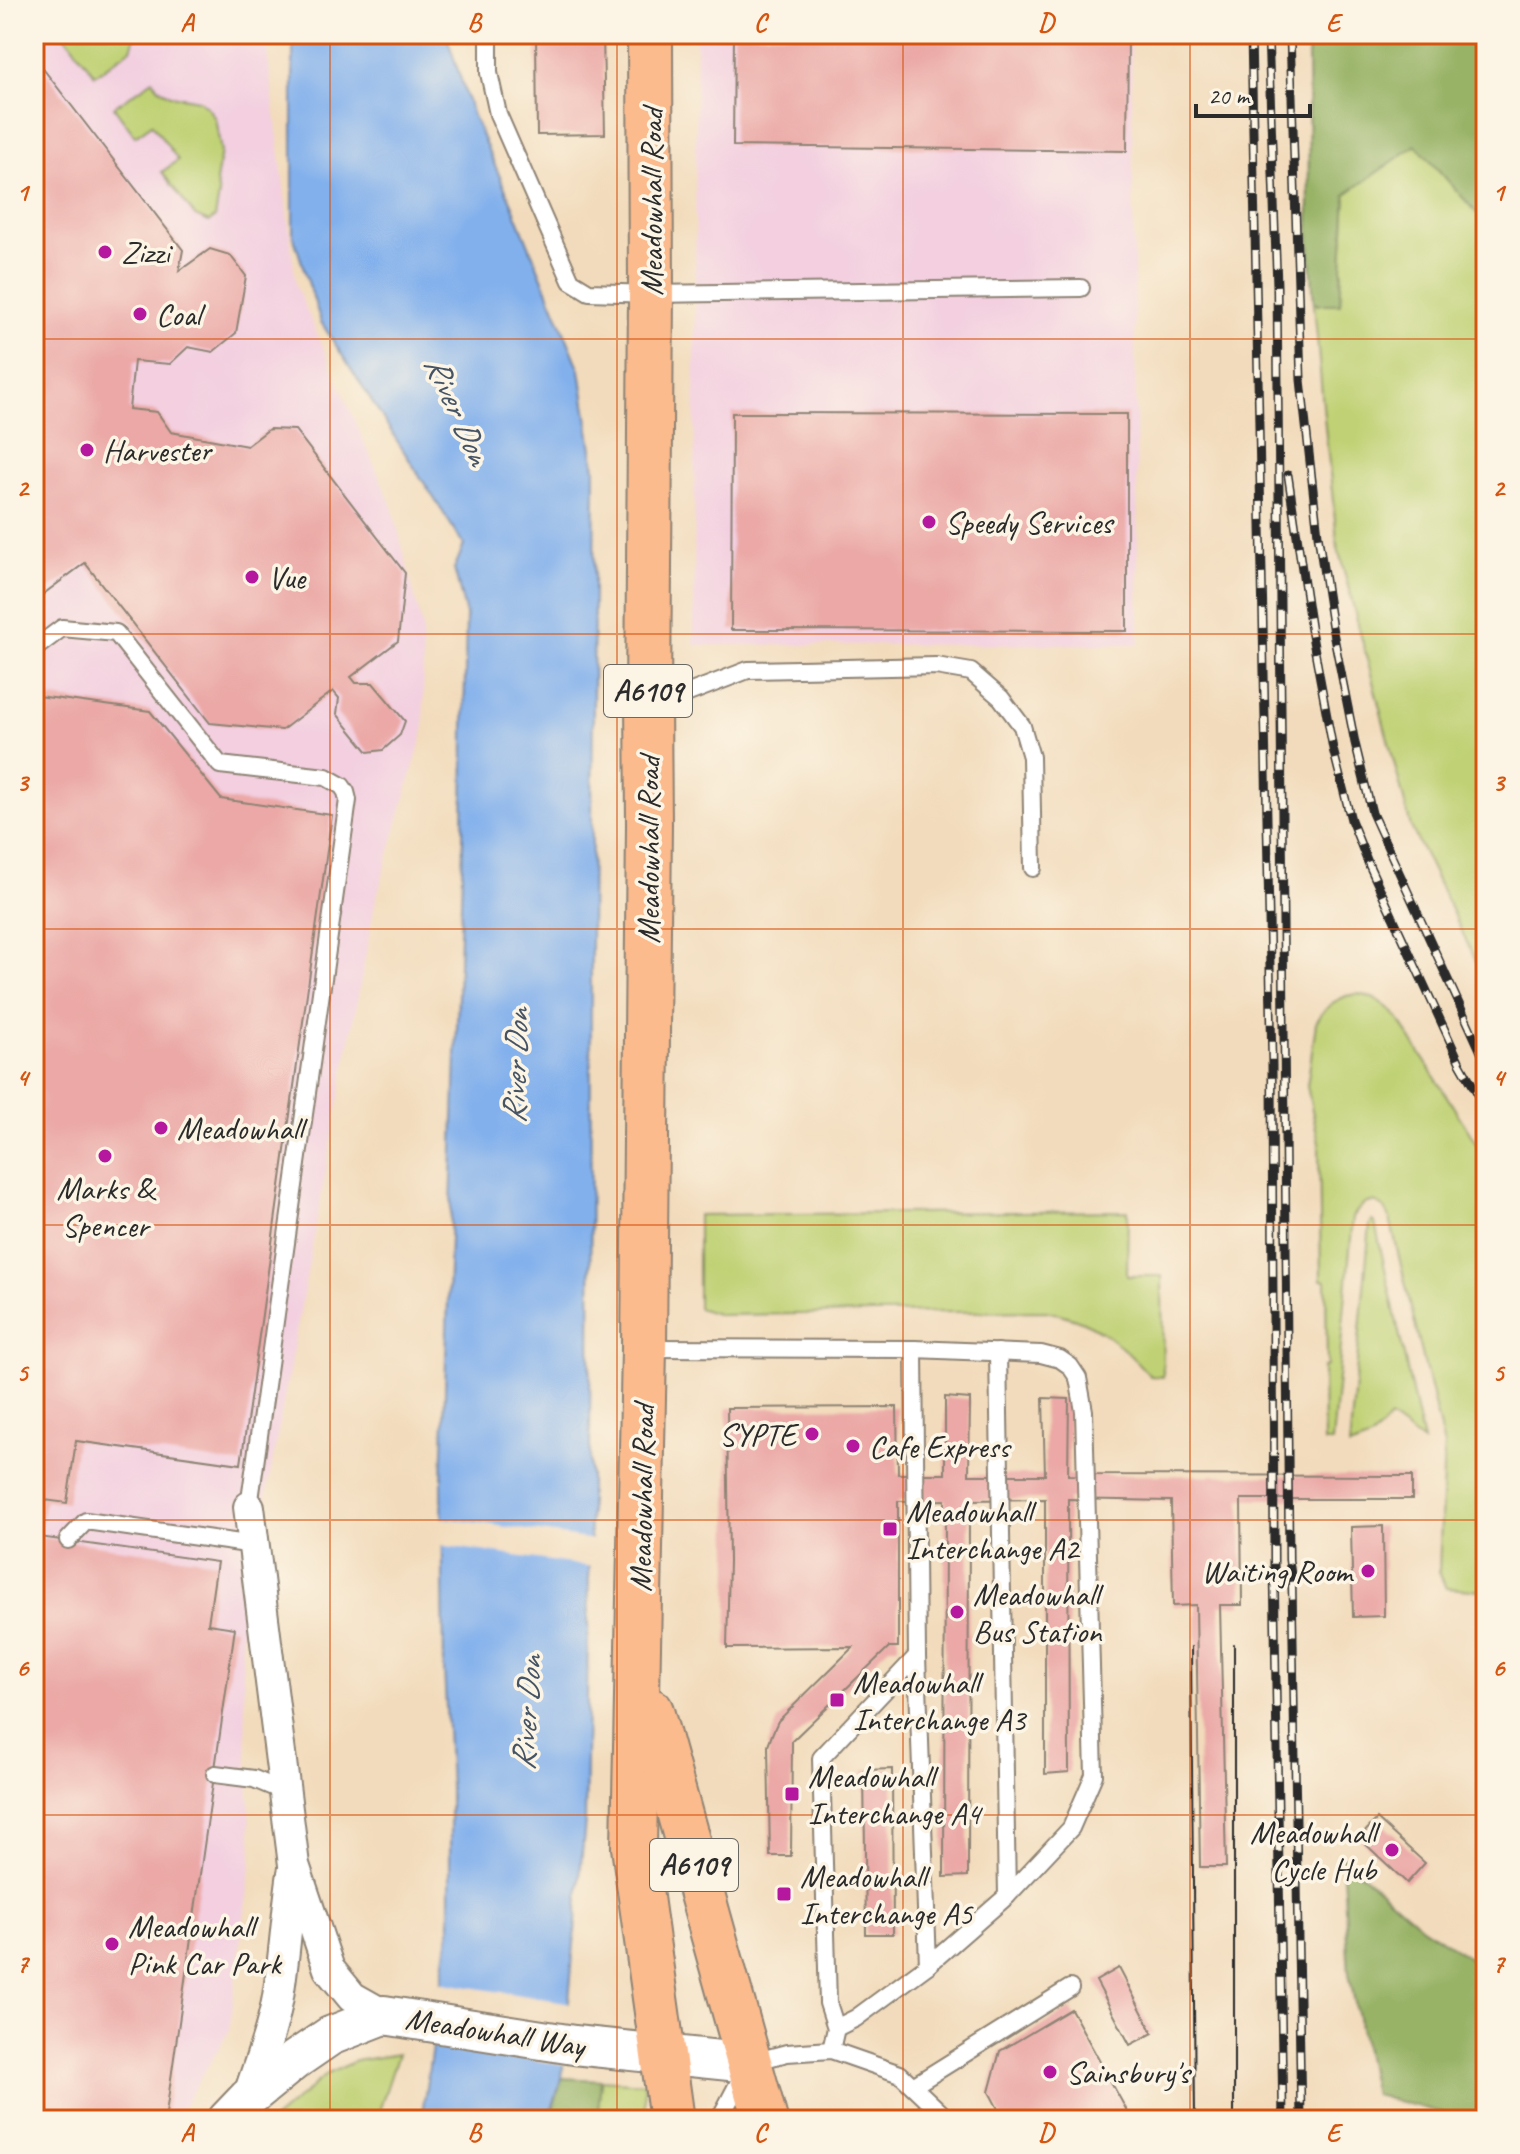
<svg xmlns="http://www.w3.org/2000/svg" width="1520" height="2154" viewBox="0 0 1520 2154" font-family="Caveat,sans-serif">
<rect width="100%" height="100%" fill="#fcf5e5"/>
<filter id="ink" filterUnits="userSpaceOnUse"><feTurbulence type="fractalNoise" baseFrequency=".0125" numOctaves="2"/><feDisplacementMap in="SourceGraphic" scale="16" xChannelSelector="R" yChannelSelector="G"/><feConvolveMatrix kernelMatrix="1 2 1 2 8 2 1 2 1" color-interpolation-filters="sRGB"/></filter>
<filter id="wash" filterUnits="userSpaceOnUse"><feTurbulence type="fractalNoise" baseFrequency=".006" numOctaves="4" result="noise"/><feDisplacementMap in="SourceGraphic" scale="32" xChannelSelector="R" yChannelSelector="G"/><feGaussianBlur stdDeviation="1.8" result="paint"/><feColorMatrix in="noise" values="0 0 0 0 0 0 0 0 0 0 0 0 0 0 0 0 0 1.4 0 .05"/><feComposite in="paint" operator="in"/></filter>
<g filter="url(#wash)">
<rect width="100%" height="100%" fill="#f2dbbc"/>
<g fill="#f3cfe0">
<polygon points="34,34 270,34 268,58 296,286 392,506 422,626 424,730 375,903 241,1633 252,1858 229,2031 175,2120 34,2120"/>
<polygon points="696,34 1131,34 1139,644 694,645"/>
</g>
<g fill="#c0d174" stroke="#767e50" stroke-width="2">
<polygon points="64,34 136,34 131,49 95,75"/>
<polygon points="153,80 159,88 171,95 199,100 207,107 215,118 221,151 216,182 219,195 215,218 209,222 195,216 162,172 178,160 152,124 135,136 114,107"/>
<polygon points="1416,144 1482,219 1486,239 1486,982 1411,827 1338,548 1324,417 1314,304 1340,304 1346,194"/>
<path d="M1357 994C1375 996 1386 1005 1398 1018L1486 1159V1591L1446 1588 1439 1572 1444 1446 1390 1219C1381 1197 1365 1197 1353 1217L1332 1442H1324L1323 1367 1327 1366 1326 1281 1321 1280 1319 1143 1307 1086 1316 1023 1322 1013 1334 1002 1346 996Z"/>
<path d="M1128 1211 1127 1276H1162L1163 1377 1150 1376C1117 1340 1094 1319 1045 1311L720 1315 698 1308V1215Z"/>
<polygon points="1372,1221 1375,1223 1423,1442 1390,1418 1371,1439 1349,1447 1370,1224"/>
<polygon points="398,2054 376,2120 273,2120 327,2074 356,2061"/>
<polygon points="601,2080 644,2083 646,2120 597,2120"/>
</g>
<g fill="#98b366" stroke="#626f48" stroke-width="2">
<polygon points="1308,34 1486,34 1486,219 1482,219 1416,145 1346,194 1340,304 1314,304 1309,232"/>
<polygon points="1342,1857 1421,1926 1486,1969 1486,2120 1469,2120 1374,2095 1349,1974"/>
<polygon points="562,2078 601,2080 597,2120 550,2120"/>
</g>
<polygon fill="#82b0ec" stroke="#566e8c" stroke-width="2" points="293,34 446,34 473,116 512,204 580,370 595,469 591,940 590,1511 585,1821 562,2078 548,2120 421,2120 450,1928 450,1787 444,1669 442,1481 463,842 464,731 466,615 454,569 464,545 321,322 293,235"/>
<g fill="#f2dbbc">
<polygon points="438,1517 594,1540 593,1567 439,1545"/>
<polygon points="438,1982 572,2003 567,2065 429,2044"/>
</g>
<g id="blocks">
<g fill="#eba8a6">
<polygon points="536,34 603,34 605,134 537,135"/>
<polygon points="734,34 1128,34 1127,151 733,146"/>
<polygon points="34,57 183,250 179,271 210,249 230,255 246,276 236,333 213,352 188,347 170,364 134,361 129,409 157,412 171,432 247,446 269,429 295,430 405,573 398,641 351,677 356,683 373,683 405,721 400,735 383,750 368,752 337,714 339,698 333,691 282,730 210,723 85,563 34,601"/>
<polygon points="732,413 1127,414 1127,631 731,630"/>
<polygon points="38,696 150,711 221,799 332,815 241,1464 76,1441 67,1503 45,1500 39,1537 217,1562 208,1624 235,1628 166,2114 162,2120 34,2120 34,699"/>
<polygon points="945,1397 970,1399 969,1475 1045,1475 1043,1398 1069,1399 1068,1475 1412,1476 1412,1499 1241,1499 1242,1605 1220,1605 1226,1867 1200,1867 1196,1605 1173,1606 1171,1501 1068,1499 1069,1772 1045,1774 1045,1499 969,1500 968,1876 944,1877 945,1500 898,1501 898,1647 889,1647 792,1741 791,1856 770,1856 768,1746 773,1732 778,1721 853,1647 727,1648 729,1561 727,1408 897,1407 898,1474 945,1474"/>
<polygon points="1383,1526 1384,1616 1353,1617 1351,1527"/>
<polygon points="892,1769 893,1934 866,1934 864,1770"/>
<polygon points="1377,1819 1425,1863 1407,1883 1359,1838"/>
<polygon points="1119,1968 1153,2033 1130,2045 1096,1981"/>
<polygon points="1071,2009 1132,2120 1004,2120 989,2092 1000,2051"/>
</g>
</g>
</g>
<g filter="url(#ink)">
<use href="#blocks" fill-opacity="0" stroke="#8e8374" stroke-width="2"/>
<g fill="none" stroke-linecap="round" stroke-linejoin="round">
<defs>
<g id="service">
<polyline points="489,34 489,73 498,114 571,281 589,292 651,294 1081,288"/>
<polyline points="34,649 62,628 116,633 220,765 326,777 342,786 346,792 348,800 249,1507"/>
<polyline points="649,701 673,699 748,670 936,666 971,672 1001,698 1022,726 1031,757 1033,868"/>
<polyline points="647,1348 914,1349 1041,1354 1060,1359 1070,1366 1078,1378 1084,1411 1094,1775 1071,1828 1007,1896 928,1965 856,2018 836,2028"/>
<polyline points="914,1349 917,1656 928,1965"/>
<polyline points="998,1352 1007,1896"/>
<polyline points="68,1540 86,1521 254,1545"/>
<polyline points="215,1774 254,1779 285,1792"/>
<polyline points="831,2050 836,2028 828,2003 821,1758 917,1656"/>
<polyline points="913,2086 1070,1988"/>
<polyline points="719,2120 749,2063 787,2053 831,2050 900,2074 940,2112 946,2120"/>
</g>
<g id="minor">
<polyline points="249,1507 294,1865 329,1969 352,1997 384,2015"/>
<path d="M248 2098C259 2063 274 2027 279 1990 285 1951 287 1912 293 1873"/>
</g>
<polyline id="tertiary" points="227,2120 248,2098 295,2060 330,2036 384,2015 574,2045 749,2063"/>
<g id="primary">
<polyline points="650,34 651,294 648,701 649,824 644,1348 634,1847 672,2120"/>
<polyline points="651,1711 765,2120"/>
</g>
</defs>
<use href="#service" stroke="#8e8374" stroke-width="20"/>
<use href="#minor" stroke="#8e8374" stroke-width="34"/>
<use href="#tertiary" stroke="#8e8374" stroke-width="42"/>
<use href="#primary" stroke="#8e8374" stroke-width="48"/>
<use href="#service" stroke="#fff" stroke-width="16"/>
<use href="#minor" stroke="#fff" stroke-width="30"/>
<use href="#tertiary" stroke="#fff" stroke-width="38"/>
<use href="#primary" stroke="#fbbb8d" stroke-width="44"/>
<g stroke="#2b2b2b" stroke-width="2">
<polyline points="1234,1644 1234,2120"/>
<polyline points="1191,1647 1195,2120"/>
</g>
<defs>
<g id="rail">
<polyline points="1251,34 1272,1065 1274,1563 1283,2120"/>
<polyline points="1268,34 1277,286 1289,1560 1292,1582 1301,2120"/>
<polyline points="1290,34 1301,380 1318,535 1332,627 1355,743 1372,813 1486,1063"/>
<polyline points="1288,475 1311,630 1333,749 1351,820 1369,865 1460,1063 1486,1108"/>
</g>
</defs>
<use href="#rail" stroke="#2b2b2b" stroke-width="9"/>
<use href="#rail" stroke="#fcf5e5" stroke-width="6" stroke-dasharray="18" stroke-linecap="butt"/>
</g>
</g>
<path fill="none" stroke="#d5540f" stroke-width="2" stroke-opacity="0.55" d="M330 34V2120M617 34V2120M903 34V2120M1190 34V2120M34 339H1486M34 634H1486M34 929H1486M34 1225H1486M34 1520H1486M34 1815H1486"/>
<g fill="#b5179e" stroke="#fcf5e5" stroke-width="3">
<circle cx="105" cy="252" r="8"/>
<circle cx="140" cy="314" r="8"/>
<circle cx="87" cy="450" r="8"/>
<circle cx="929" cy="522" r="8"/>
<circle cx="252" cy="577" r="8"/>
<circle cx="161" cy="1128" r="8"/>
<circle cx="105" cy="1156" r="8"/>
<circle cx="812" cy="1434" r="8"/>
<circle cx="853" cy="1446" r="8"/>
<rect x="882" y="1521" width="16" height="16" rx="4"/>
<circle cx="1368" cy="1571" r="8"/>
<circle cx="957" cy="1612" r="8"/>
<rect x="829" y="1692" width="16" height="16" rx="4"/>
<rect x="784" y="1786" width="16" height="16" rx="4"/>
<circle cx="1392" cy="1850" r="8"/>
<rect x="776" y="1886" width="16" height="16" rx="4"/>
<circle cx="112" cy="1944" r="8"/>
<circle cx="1050" cy="2072" r="8"/>
</g>
<g text-anchor="middle" dominant-baseline="central" stroke-width="7" stroke-linejoin="round" paint-order="stroke">
<g fill="#fcf5e5" stroke="#6a6863" stroke-width="2">
<rect x="604" y="665" width="88" height="52" rx="6"/>
<rect x="650" y="1839" width="88" height="52" rx="6"/>
</g>
<g font-size="30" font-weight="bold" fill="#2b2b2b">
<text x="648" y="691">A6109</text>
<text x="694" y="1865">A6109</text>
</g>
<g font-size="32" fill="#2b2b2b" stroke="#fcf5e5">
<text transform="translate(651 202) rotate(-90)">Meadowhall Road</text>
<text transform="translate(648 850) rotate(-90)">Meadowhall Road</text>
<text transform="translate(642 1498) rotate(-89)">Meadowhall Road</text>
<text transform="translate(495 2032) rotate(9)">Meadowhall Way</text>
</g>
<g font-size="32" fill="#2b2b2b" stroke="#fcf5e5" text-anchor="start">
<text x="121" y="252">Zizzi</text>
<text x="156" y="314">Coal</text>
<text x="103" y="450">Harvester</text>
<text x="945" y="522">Speedy Services</text>
<text x="268" y="577">Vue</text>
<text x="177" y="1128">Meadowhall</text>
<text x="105" y="1188" text-anchor="middle">Marks &amp;<tspan x="105" dy="37">Spencer</tspan></text>
<text x="796" y="1434" text-anchor="end">SYPTE</text>
<text x="869" y="1446">Cafe Express</text>
<text x="906" y="1511">Meadowhall<tspan x="906" dy="37">Interchange A2</tspan></text>
<text x="1352" y="1571" text-anchor="end">Waiting Room</text>
<text x="973" y="1594">Meadowhall<tspan x="973" dy="37">Bus Station</tspan></text>
<text x="853" y="1682">Meadowhall<tspan x="853" dy="37">Interchange A3</tspan></text>
<text x="808" y="1776">Meadowhall<tspan x="808" dy="37">Interchange A4</tspan></text>
<text x="1376" y="1832" text-anchor="end">Meadowhall<tspan x="1376" dy="37">Cycle Hub</tspan></text>
<text x="800" y="1876">Meadowhall<tspan x="800" dy="37">Interchange A5</tspan></text>
<text x="128" y="1926">Meadowhall<tspan x="128" dy="37">Pink Car Park</tspan></text>
<text x="1066" y="2072">Sainsbury's</text>
</g>
<g font-size="34" font-style="italic" fill="#455365" stroke="#fcf5e5">
<text transform="translate(458 410) rotate(66)">River Don</text>
<text transform="translate(515 1066) rotate(-88)">River Don</text>
<text transform="translate(526 1713) rotate(-86)">River Don</text>
</g>
</g>
<rect width="1520" height="2154" fill="none" stroke="#fcf5e5" stroke-width="88"/>
<path d="M1196 104v12h114v-12" fill="none" stroke="#2b2b2b" stroke-width="4"/>
<text x="1208" y="104" font-size="24" fill="#2b2b2b" stroke="#fcf5e5" stroke-width="6" paint-order="stroke">20 m</text>
<rect x="44" y="44" width="1432" height="2066" fill="none" stroke="#d5540f" stroke-width="3"/>
<g font-size="26" text-anchor="middle" font-weight="bold" fill="#d5540f">
<text x="187" y="31">A</text>
<text x="474" y="31">B</text>
<text x="760" y="31">C</text>
<text x="1046" y="31">D</text>
<text x="1333" y="31">E</text>
<text x="22" y="201">1</text>
<text x="1498" y="201">1</text>
<text x="22" y="496">2</text>
<text x="1498" y="496">2</text>
<text x="22" y="791">3</text>
<text x="1498" y="791">3</text>
<text x="22" y="1086">4</text>
<text x="1498" y="1086">4</text>
<text x="22" y="1381">5</text>
<text x="1498" y="1381">5</text>
<text x="22" y="1676">6</text>
<text x="1498" y="1676">6</text>
<text x="22" y="1972">7</text>
<text x="1498" y="1972">7</text>
<text x="187" y="2141">A</text>
<text x="474" y="2141">B</text>
<text x="760" y="2141">C</text>
<text x="1046" y="2141">D</text>
<text x="1333" y="2141">E</text>
</g>
</svg>
